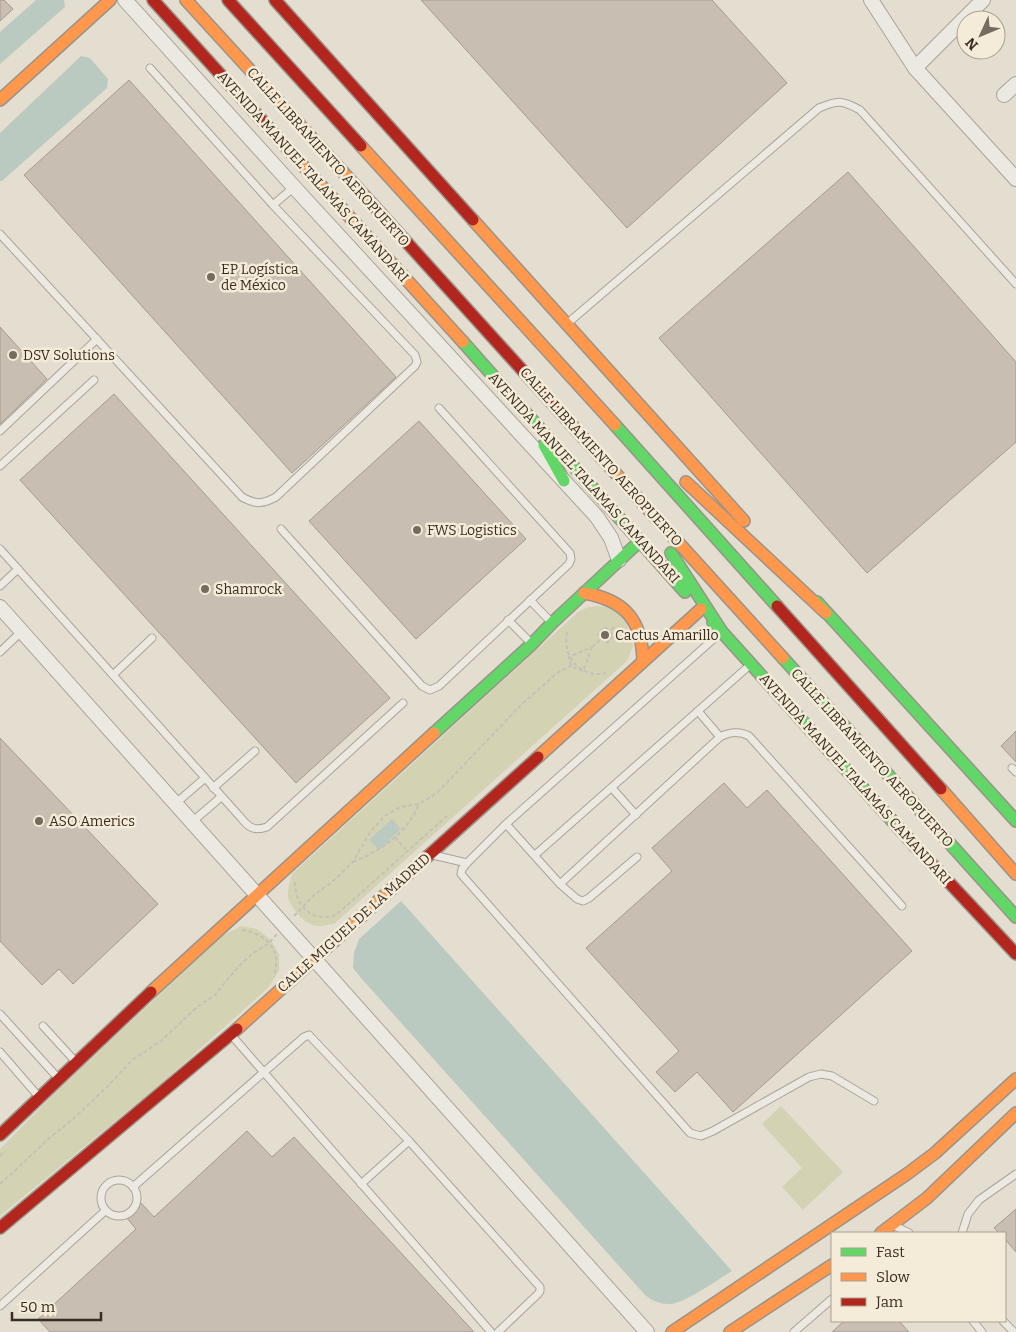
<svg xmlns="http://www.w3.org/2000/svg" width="1016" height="1332" viewBox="0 0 1016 1332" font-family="Bitter,serif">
<rect width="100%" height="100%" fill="#e4ded1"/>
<g fill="#d3d3b4">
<path d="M597 606 608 607 624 616 633 646 627 661 334 924C329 924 323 927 318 926 306 926 291 909 288 897 287 889 290 882 292 874L578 612 588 607Z"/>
<polygon points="241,926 257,929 271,940 279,954 279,971 268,988 163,1082 0,1216 0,1149 53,1095 222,936"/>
<polygon points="781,1106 843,1172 803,1210 782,1187 802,1168 762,1124"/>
</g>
<g fill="#bbcac1">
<polygon points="36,0 64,0 65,7 0,64 0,32"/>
<polygon points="81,56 90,58 108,79 107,88 2,181 0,181 0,133"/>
<polygon points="392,819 401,829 379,850 369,840"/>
<path d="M401 901 732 1271C719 1279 683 1304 670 1304 659 1304 653 1301 645 1295L361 978 353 968 354 953 359 939Z"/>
</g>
<g fill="#c8beb2" stroke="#a59a90">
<polygon points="0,0 4,0 13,9 0,21"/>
<polygon points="421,0 712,0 787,83 627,228"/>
<polygon points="129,80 396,377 292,473 24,175"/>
<polygon points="848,172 1016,362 1016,442 867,573 659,338"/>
<polygon points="0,327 47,379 0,424"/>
<polygon points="114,394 390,698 296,783 20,480"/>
<polygon points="419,421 526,539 416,639 309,521"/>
<polygon points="1016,731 1016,762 1001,746"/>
<polygon points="0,738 158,904 73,984 59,969 42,985 0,941"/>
<polygon points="724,783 747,808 767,790 912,951 733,1112 697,1072 675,1092 656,1072 679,1051 586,948 672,871 652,848"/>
<polygon points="247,1131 272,1157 294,1137 474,1332 50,1332 38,1319 136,1229 126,1217 141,1203 154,1217"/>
<polygon points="1016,1209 1016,1252 1005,1239 1005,1233 999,1233 994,1228"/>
<polygon points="844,1321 899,1321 909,1332 832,1332"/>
</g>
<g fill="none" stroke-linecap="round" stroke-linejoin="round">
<defs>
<g id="lane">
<polyline points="273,205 294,187"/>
<path d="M0 234 242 497C256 505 263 504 276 497L415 366 417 362 415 355 273 205 150 68"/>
<path d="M569 322 819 108C838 100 842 100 860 110L1016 284"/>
<polyline points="0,431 97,339"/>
<polyline points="0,466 94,380"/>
<polyline points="281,529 422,686 430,690 439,686 569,564 571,559 570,553 439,408"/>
<path d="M0 549 242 819C249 828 255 831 267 827L403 703"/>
<polyline points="0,586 18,569"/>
<polyline points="530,600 550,621"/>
<polyline points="508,620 531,643"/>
<polyline points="718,635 506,824 467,863 462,869 461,874 690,1133 701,1136 713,1131 809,1077 821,1074 832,1076 874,1101"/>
<polyline points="0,652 22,631"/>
<polyline points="113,675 152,638"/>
<polyline points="698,711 720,737"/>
<polyline points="1012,768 1016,772"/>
<polyline points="213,788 255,751"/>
<polyline points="612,788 636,815"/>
<polyline points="175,804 205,778"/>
<polyline points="192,822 221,797"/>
<polyline points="506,824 560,884 577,899 583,901 589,898 637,857"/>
<polyline points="433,855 467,863"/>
<polyline points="535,855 750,665"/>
<path d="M560 884 720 737C729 732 740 731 749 736L902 906"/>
<polyline points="0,1014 58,1078"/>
<polyline points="43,1026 75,1061"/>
<polyline points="233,1037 491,1332"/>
<polyline points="0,1052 39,1097"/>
<circle cx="119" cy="1198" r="18"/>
<polyline points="361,1184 409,1141"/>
<polyline points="133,1187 304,1037 309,1035 409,1141 540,1287 540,1291 538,1294 498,1332"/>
<polyline points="895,1226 909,1233"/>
<polyline points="962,1233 968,1214 979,1200 1016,1174"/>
<polyline points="0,1306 105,1211"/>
<polyline points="973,1321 982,1332"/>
<polyline points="1003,1321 1014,1332"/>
<polyline points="794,1332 832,1299"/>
</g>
<g id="street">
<polyline points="125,0 294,187 597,517 611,538 619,560"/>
<polyline points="871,0 915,68 1016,179"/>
<polyline points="915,68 983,0"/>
<polyline points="1004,95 1016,84"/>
<polyline points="0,607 647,1332"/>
</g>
<g id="fast">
<polyline points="463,342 685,592"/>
<polyline points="615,425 777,606"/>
<polyline points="544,445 564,481"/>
<polyline points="671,553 722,632"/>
<polyline points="817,602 1016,821"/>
<polyline points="713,622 915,846"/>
<polyline points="783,658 1016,917"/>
<polyline points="434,733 532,644 552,623 640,541"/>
</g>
<g id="slow">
<polyline points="186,0 373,205"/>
<polyline points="0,100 110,0"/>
<polyline points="361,146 615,425"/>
<polyline points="297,159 463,342"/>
<polyline points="473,220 744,521"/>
<polyline points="570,423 783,658"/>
<polyline points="686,482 826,613"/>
<path d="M584 593C625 600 642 620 643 661"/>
<polyline points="538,757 701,609"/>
<polyline points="941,789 1016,874"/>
<polyline points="151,992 434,733"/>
<polyline points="237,1029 397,884"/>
<polyline points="881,1233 927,1198 1016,1113"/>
<polyline points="672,1332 907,1174 935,1153 1016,1079"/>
<polyline points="730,1332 832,1265"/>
</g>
<g id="jam">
<polyline points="153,0 297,159"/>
<polyline points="228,0 361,146"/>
<polyline points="275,0 473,220"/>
<polyline points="373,205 570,423"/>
<polyline points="777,606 941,789"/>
<polyline points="915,846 1016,954"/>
<polyline points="397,884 538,757"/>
<polyline points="0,1135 151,992"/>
<polyline points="0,1228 237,1029"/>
</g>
</defs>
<use href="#lane" stroke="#aaa399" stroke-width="9"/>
<use href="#street" stroke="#aaa399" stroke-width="16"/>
<use href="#fast" stroke="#99938a" stroke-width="14"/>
<use href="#slow" stroke="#99938a" stroke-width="14"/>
<use href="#jam" stroke="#99938a" stroke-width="14"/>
<g stroke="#c5c0b8" stroke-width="2" stroke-dasharray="4 2.5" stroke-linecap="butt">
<polygon points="605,627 614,636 607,643 598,634"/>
<path d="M567 632C562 656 580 679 606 673"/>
<polygon points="592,647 583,671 571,666 569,657"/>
<polyline points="592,647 616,625"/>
<polyline points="395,837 406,850"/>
<path d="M353 862C381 850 407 834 419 804"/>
<path d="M295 882C295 906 312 923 336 915L447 816"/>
<polyline points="294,916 314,895 332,882 353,862 370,832 385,816 400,807 419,804 437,793 521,705 557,673 571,666"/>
<path d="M242 930C266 934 282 949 274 975"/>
<polyline points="0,1156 5,1151"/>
<polyline points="0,1184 19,1167 47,1140 72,1120 108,1086 132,1060 161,1041 197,1007 214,996 238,967 253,953 269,943 277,934"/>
</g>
<use href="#lane" stroke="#ece9e2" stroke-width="7"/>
<use href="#street" stroke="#ece9e2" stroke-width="14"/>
<use href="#fast" stroke="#63d668" stroke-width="11"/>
<use href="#slow" stroke="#ff974d" stroke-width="11"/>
<use href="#jam" stroke="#b3261e" stroke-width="11"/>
</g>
<g fill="#756b5f" stroke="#f4ecd8" stroke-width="2">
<circle cx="211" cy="277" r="5"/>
<circle cx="13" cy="355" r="5"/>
<circle cx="417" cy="530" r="5"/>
<circle cx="205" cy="589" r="5"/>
<circle cx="605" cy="635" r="5"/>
<circle cx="39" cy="821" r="5"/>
</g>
<g text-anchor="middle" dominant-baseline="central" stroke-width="5" stroke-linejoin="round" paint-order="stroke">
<g font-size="14" fill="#392d21" stroke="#f4ecd8">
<text transform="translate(328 157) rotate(48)">CALLE LIBRAMIENTO AEROPUERTO</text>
<text transform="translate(313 177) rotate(48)">AVENIDA MANUEL TALAMAS CAMANDARI</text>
<text transform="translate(601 457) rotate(48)">CALLE LIBRAMIENTO AEROPUERTO</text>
<text transform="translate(584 478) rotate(48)">AVENIDA MANUEL TALAMAS CAMANDARI</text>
<text transform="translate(872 758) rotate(48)">CALLE LIBRAMIENTO AEROPUERTO</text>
<text transform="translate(855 779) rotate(48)">AVENIDA MANUEL TALAMAS CAMANDARI</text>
<text transform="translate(354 923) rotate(-42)">CALLE MIGUEL DE LA MADRID</text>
</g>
<g font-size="14" fill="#392d21" stroke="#f4ecd8" text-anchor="start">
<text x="221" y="269">EP Logística<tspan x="221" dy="16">de México</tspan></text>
<text x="23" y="355">DSV Solutions</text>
<text x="427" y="530">FWS Logistics</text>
<text x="215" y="589">Shamrock</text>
<text x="615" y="635">Cactus Amarillo</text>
<text x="49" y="821">ASO Americs</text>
</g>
</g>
<rect x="831" y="1232" width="175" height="90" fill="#f4ecd8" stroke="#a9a08f"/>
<rect x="841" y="1248" width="25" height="8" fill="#63d668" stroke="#a9a08f"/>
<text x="876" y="1257" font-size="15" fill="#392d21">Fast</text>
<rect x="841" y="1273" width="25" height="8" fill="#ff974d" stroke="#a9a08f"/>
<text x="876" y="1282" font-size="15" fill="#392d21">Slow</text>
<rect x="841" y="1298" width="25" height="8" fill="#b3261e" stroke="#a9a08f"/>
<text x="876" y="1307" font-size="15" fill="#392d21">Jam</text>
<g transform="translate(981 35) rotate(226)"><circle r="24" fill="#f4ecd8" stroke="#a9a08f"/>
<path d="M0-4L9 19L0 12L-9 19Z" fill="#756b5f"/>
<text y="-8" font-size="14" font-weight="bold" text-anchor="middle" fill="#392d21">N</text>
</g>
<path d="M12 1312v8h89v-8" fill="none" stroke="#392d21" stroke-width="2.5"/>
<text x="20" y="1312" font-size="15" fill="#392d21" stroke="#f4ecd8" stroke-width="4" paint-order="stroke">50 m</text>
</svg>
